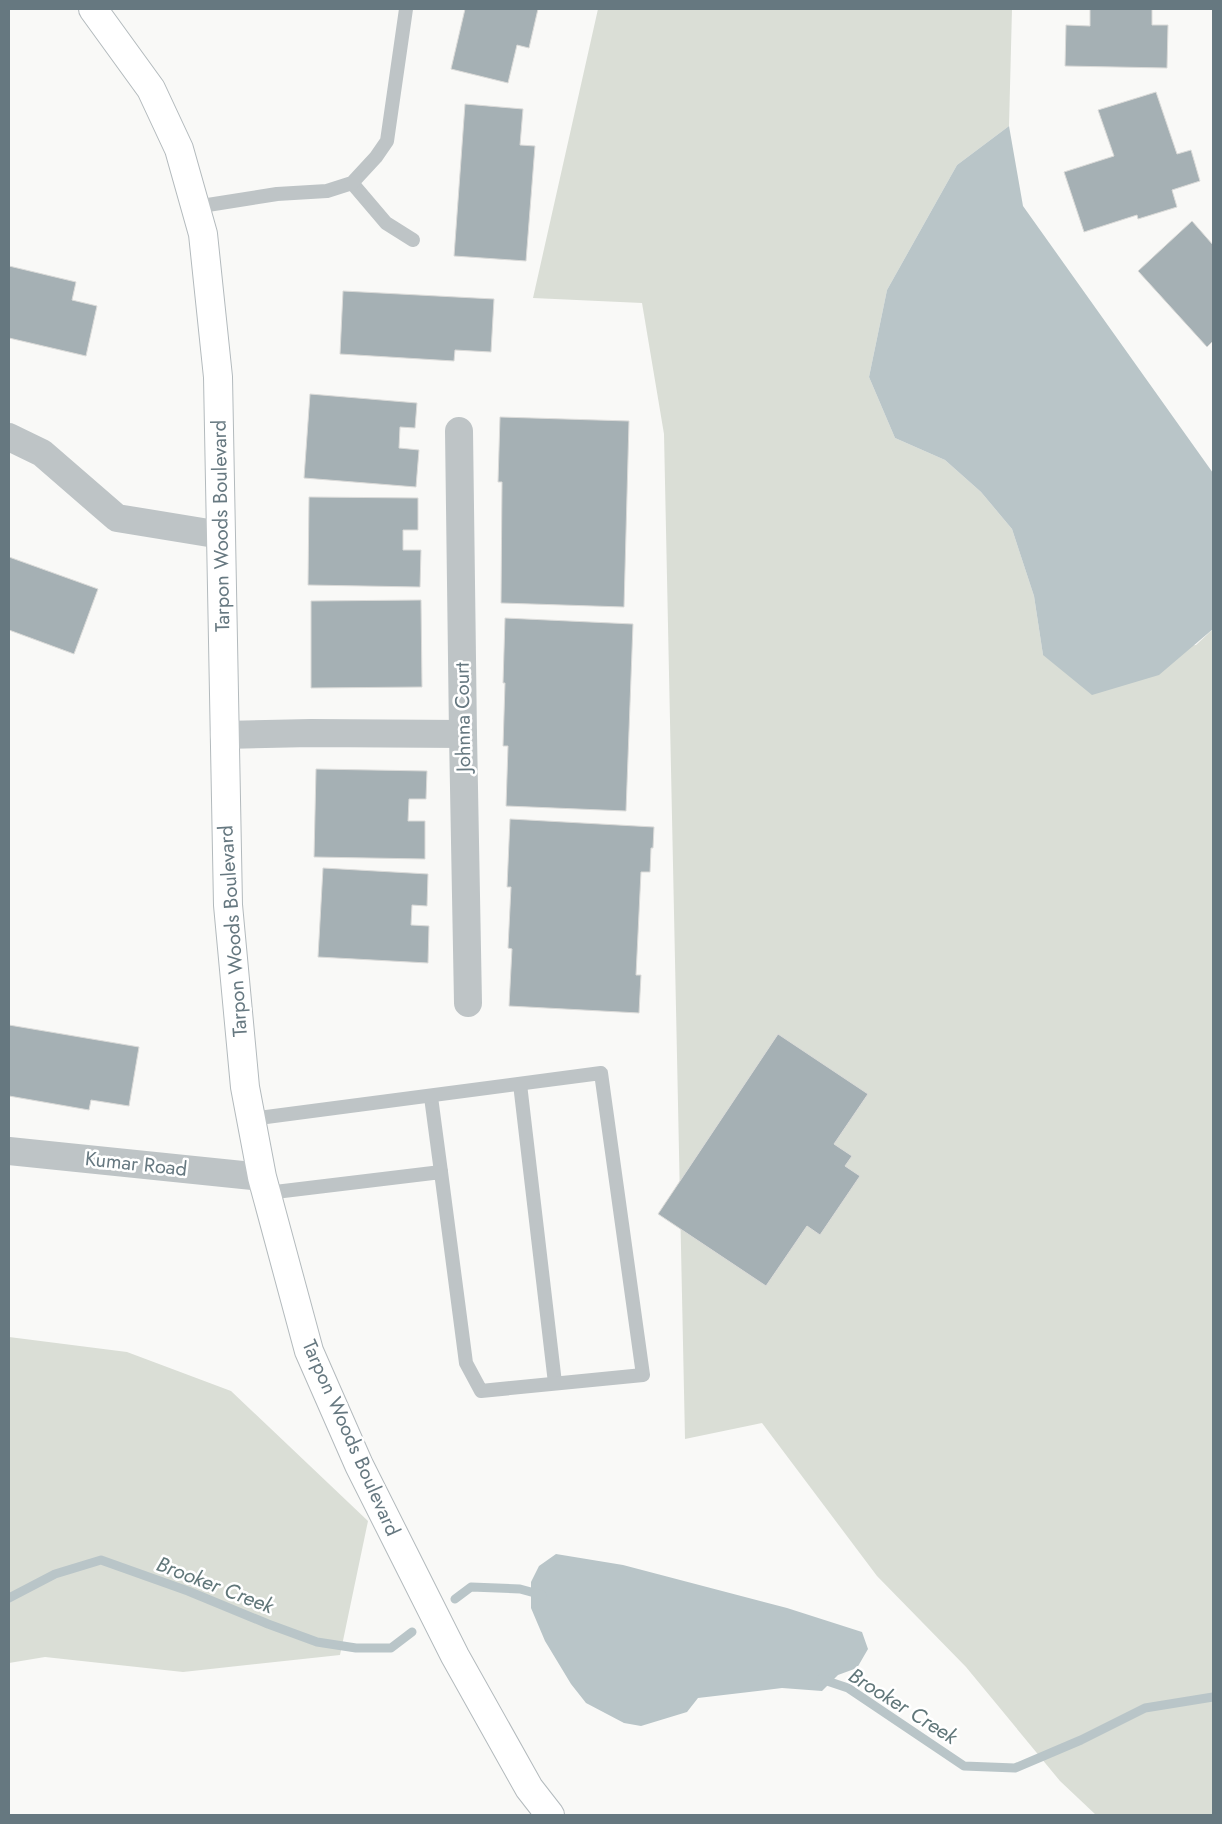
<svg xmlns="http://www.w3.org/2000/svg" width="1222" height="1824" viewBox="0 0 1222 1824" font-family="Jost,sans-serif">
<rect width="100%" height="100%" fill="#f9f9f7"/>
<g fill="#daded6">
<polygon points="598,9 1012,9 1009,126 957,165 887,290 869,377 895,438 945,460 981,492 1012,529 1034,596 1043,655 1196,645 1213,629 1213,1815 1096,1815 1060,1781 966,1667 877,1576 762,1423 685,1439 664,434 642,303 533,298"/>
<polygon points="9,1337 127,1352 231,1391 368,1521 340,1655 183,1672 45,1657 9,1663"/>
</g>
<g fill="#b9c5c8">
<polygon points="1009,126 1023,206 1213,473 1213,629 1159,675 1092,695 1043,655 1034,596 1012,529 981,492 945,460 895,438 869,377 887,290 957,165"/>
<polygon points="556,1554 623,1565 787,1608 862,1632 868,1649 857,1668 838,1675 822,1691 782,1688 698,1698 687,1712 641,1726 624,1723 586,1703 571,1684 545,1641 531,1608 531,1582 539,1566"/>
</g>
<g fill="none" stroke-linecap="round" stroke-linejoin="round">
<g stroke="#b9c5c8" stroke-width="9">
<polyline points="9,1598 55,1574 101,1560 188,1591 268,1624 317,1642 356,1648 391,1648 412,1632"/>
<polyline points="455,1599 471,1587 520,1589 542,1595"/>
<polyline points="821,1679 848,1688 964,1766 1015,1768 1081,1740 1145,1708 1213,1697"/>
</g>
</g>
<g fill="#a5b0b4" stroke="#dbdbd9">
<polygon points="465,9 538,9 529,48 517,45 508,83 451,69"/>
<polygon points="1090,9 1152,9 1152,25 1168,25 1167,68 1065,66 1066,25 1090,26"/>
<polygon points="1156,92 1177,154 1191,150 1200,181 1172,190 1177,207 1138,219 1137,215 1084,232 1064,172 1114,156 1098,110"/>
<polygon points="465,104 523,109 520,145 535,146 526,261 454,256"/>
<polygon points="1192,221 1213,245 1213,341 1207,347 1138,271"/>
<polygon points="9,266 76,282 72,300 97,306 86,356 9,338"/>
<polygon points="343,291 494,299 491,352 455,350 454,361 340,354"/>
<polygon points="310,394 417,403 415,428 400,427 399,448 419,450 416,487 304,478"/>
<polygon points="500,417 629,421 624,607 501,603 502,482 498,482"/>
<polygon points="309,497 418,498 418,530 403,530 403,550 421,550 420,587 308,585"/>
<polygon points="9,557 98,589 74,654 9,630"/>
<polygon points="421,600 422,687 311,688 311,601"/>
<polygon points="505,618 633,624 626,811 506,806 508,746 503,746 505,683 503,683"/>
<polygon points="316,769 427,771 426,799 409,799 408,821 425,821 425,859 314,857"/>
<polygon points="510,819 654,827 653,848 651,848 650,872 641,872 636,975 641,975 639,1013 509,1006 512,949 508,948 511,887 507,887"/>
<polygon points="323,868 428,874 427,906 412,905 411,925 429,926 428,963 318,957"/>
<polygon points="9,1025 139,1047 129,1106 91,1100 89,1110 9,1096"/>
<polygon points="778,1034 868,1094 834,1144 852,1156 845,1166 860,1176 820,1235 807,1226 766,1286 658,1214"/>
</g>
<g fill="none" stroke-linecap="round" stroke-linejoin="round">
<defs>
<polyline id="secondary" points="93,9 151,89 179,149 203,234 218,377 228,905 245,1087 262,1177 309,1351 359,1465 455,1656 529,1788 550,1815"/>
</defs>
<use href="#secondary" stroke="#b3babd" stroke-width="30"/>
<g stroke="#bec4c6" stroke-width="14">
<polyline points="352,183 386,223 413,240"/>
<polyline points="195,207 277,194 327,191 352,183 376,157 387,141 406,9"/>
<polyline points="520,1084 555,1383"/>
<polyline points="431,1097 441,1172"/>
<polyline points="251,1119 601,1073 643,1375 481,1391 466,1363 441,1172 267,1193"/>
</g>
<g stroke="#bec4c6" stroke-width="28">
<polyline points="459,431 463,734 468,1003"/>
<polyline points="9,437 42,453 117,518 221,535"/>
<polyline points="224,735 311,733 463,734"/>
<polyline points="9,1151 262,1177"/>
</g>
<use href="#secondary" stroke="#fff" stroke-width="28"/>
</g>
<g text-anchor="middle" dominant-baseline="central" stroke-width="5" stroke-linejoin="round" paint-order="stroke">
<g font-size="20" fill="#667880" stroke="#fff">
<text transform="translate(221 526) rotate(-91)">Tarpon Woods Boulevard</text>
<text transform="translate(463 717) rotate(-91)">Johnna Court</text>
<text transform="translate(233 931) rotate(-94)">Tarpon Woods Boulevard</text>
<text transform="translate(136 1164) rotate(6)">Kumar Road</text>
<text transform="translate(351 1438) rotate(66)">Tarpon Woods Boulevard</text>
</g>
<g font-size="21" font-style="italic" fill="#607679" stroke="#fff">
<text transform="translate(215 1585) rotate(21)">Brooker Creek</text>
<text transform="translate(903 1706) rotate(32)">Brooker Creek</text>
</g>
</g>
<rect width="1222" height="1824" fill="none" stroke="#667880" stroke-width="20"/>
</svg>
